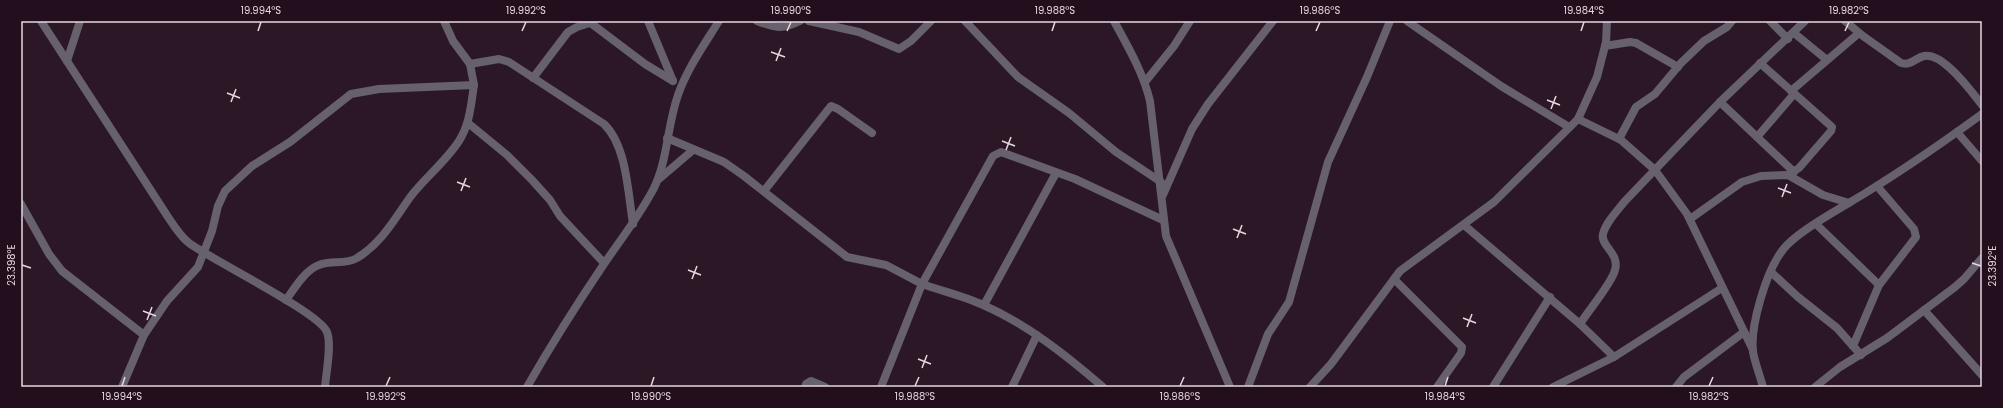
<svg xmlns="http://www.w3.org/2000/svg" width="2003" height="408" viewBox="0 0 2003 408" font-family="Poppins,sans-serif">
<rect width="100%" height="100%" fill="#2c1726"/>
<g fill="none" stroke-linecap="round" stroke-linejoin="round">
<g stroke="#66616c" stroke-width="8">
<path d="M41 21 168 217C174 226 181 237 189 243 212 260 320 313 327 332 332 345 326 373 325 387"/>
<polyline points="444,21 453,41 470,64"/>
<polyline points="588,21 645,64 673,81"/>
<polyline points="648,21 673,81"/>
<path d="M757 21C775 28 782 30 800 21"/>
<polyline points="809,21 859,32 899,49 911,41 931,21"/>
<polyline points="965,21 1018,77 1069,113 1116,152 1161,182"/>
<path d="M1114 21C1128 47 1143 72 1150 101L1166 236 1230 387"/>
<polyline points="1407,21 1501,86 1569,127"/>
<polyline points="1770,21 1788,39"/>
<path d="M1845 21 1863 36 1901 63C1911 66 1915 58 1924 56 1943 52 1972 92 1982 105"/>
<polyline points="1794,33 1827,60"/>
<polyline points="1605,46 1630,42 1636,43 1678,67"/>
<polyline points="67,61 80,21"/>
<polyline points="1760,63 1832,127 1831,131 1799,168 1788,175"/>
<polyline points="533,78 568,32 577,27 593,22"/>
<polyline points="1145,82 1174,46 1190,21"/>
<polyline points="1791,91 1859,33"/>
<polyline points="1720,102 1794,172"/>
<polyline points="1578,119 1621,140 1655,170 1687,214 1753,350"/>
<polyline points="468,123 507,155 532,180 550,200 560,216 604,263"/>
<polyline points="1957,132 1982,161"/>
<polyline points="1757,137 1794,94"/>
<polyline points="667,138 724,162 744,176 847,257 886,265 922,284 881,387"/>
<polyline points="1619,139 1636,107 1655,94 1681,63 1704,41 1727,27 1732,21"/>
<polyline points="659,179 693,150"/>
<polyline points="764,191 831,106 838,109 872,133"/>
<polyline points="1163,195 1192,129 1208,104 1273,21"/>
<polyline points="21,204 49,254 62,271 144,335"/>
<polyline points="1690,219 1742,182 1761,176 1788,175 1823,195 1849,203"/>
<polyline points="1816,224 1879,285"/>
<polyline points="1464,225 1580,324 1614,357"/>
<polyline points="1771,272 1798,297 1837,328 1861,355"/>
<polyline points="1394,279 1462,347 1461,353 1437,387"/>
<path d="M286 300C294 289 305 270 319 265 331 260 346 265 357 258 382 243 395 218 411 196 426 177 446 161 459 141 470 124 471 104 474 85"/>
<polyline points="984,305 1056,173"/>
<polyline points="1924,310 1982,375"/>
<path d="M1580 324C1588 311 1612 283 1615 270 1620 253 1600 246 1603 234 1606 222 1618 210 1625 201L1720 102 1805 21"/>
<polyline points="1853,346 1879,285 1916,237 1914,229 1877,186"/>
<path d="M122 387 144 335 167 301 198 267 212 231 218 206 225 191 252 166 290 142 351 94 379 89 474 85 470 64 499 59 509 62 604 124C627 146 628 194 633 224"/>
<path d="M527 387C551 345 577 304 604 264 621 239 640 215 654 188 668 159 667 126 678 95 687 69 704 45 719 21"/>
<polyline points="805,387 806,384 811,381 825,387"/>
<polyline points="1012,387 1037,335"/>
<path d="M1103 387C1067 356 1027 324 983 305 964 296 942 291 922 284L993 156 1001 152 1075 179 1163 220"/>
<polyline points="1248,387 1268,334 1289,302 1328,162 1367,77 1390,21"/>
<polyline points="1310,387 1331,364 1400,271 1494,202 1578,119 1597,77 1606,42 1607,21"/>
<polyline points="1493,387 1550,297"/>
<polyline points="1553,387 1614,357 1722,288"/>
<polyline points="1676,387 1684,377 1744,332"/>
<path d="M1763 387C1760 376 1755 363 1753 352 1750 326 1766 272 1782 251 1795 232 1845 206 1867 192 1906 168 1945 141 1982 114"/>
<polyline points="1815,387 1840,367 1887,338 1955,287 1964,279 1982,258"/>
</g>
</g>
<path fill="none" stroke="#e6d7e0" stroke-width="1.5" d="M258 31 261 22M522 31 526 22M787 31 791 22M1052 31 1055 22M1316 31 1320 22M1581 31 1584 22M1845 31 1849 22M771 52 785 57M776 61 781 48M227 93 240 98M1547 100 1560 105M231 102 236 89M1551 109 1556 96M1002 141 1015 146M1006 150 1011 137M457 182 470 187M1778 188 1791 193M461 191 466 178M1782 197 1787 184M1233 229 1246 234M1237 238 1242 225M1972 263 1981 266M22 265 31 268M688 270 701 275M692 279 697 266M143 311 156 316M1463 318 1476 323M147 320 152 307M1467 327 1472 314M918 359 931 364M922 368 927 355M122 386 125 377M386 386 390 377M651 386 654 377M915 386 919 377M1180 386 1184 377M1445 386 1448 377M1709 386 1713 377"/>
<rect width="2003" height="408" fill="none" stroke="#220e1c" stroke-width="44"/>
<rect x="22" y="22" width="1959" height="364" fill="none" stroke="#e6d7e0" stroke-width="1.5"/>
<g font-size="10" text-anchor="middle" fill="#e6d7e0">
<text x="261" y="14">19.994°S</text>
<text x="526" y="14">19.992°S</text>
<text x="791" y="14">19.990°S</text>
<text x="1055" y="14">19.988°S</text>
<text x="1320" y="14">19.986°S</text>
<text x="1584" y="14">19.984°S</text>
<text x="1849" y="14">19.982°S</text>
<text transform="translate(11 265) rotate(-90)" y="4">23.398°E</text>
<text transform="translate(1992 266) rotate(-90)" y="4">23.392°E</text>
<text x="122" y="400">19.994°S</text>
<text x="386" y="400">19.992°S</text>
<text x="651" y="400">19.990°S</text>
<text x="915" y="400">19.988°S</text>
<text x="1180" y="400">19.986°S</text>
<text x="1445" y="400">19.984°S</text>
<text x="1709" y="400">19.982°S</text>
</g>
</svg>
